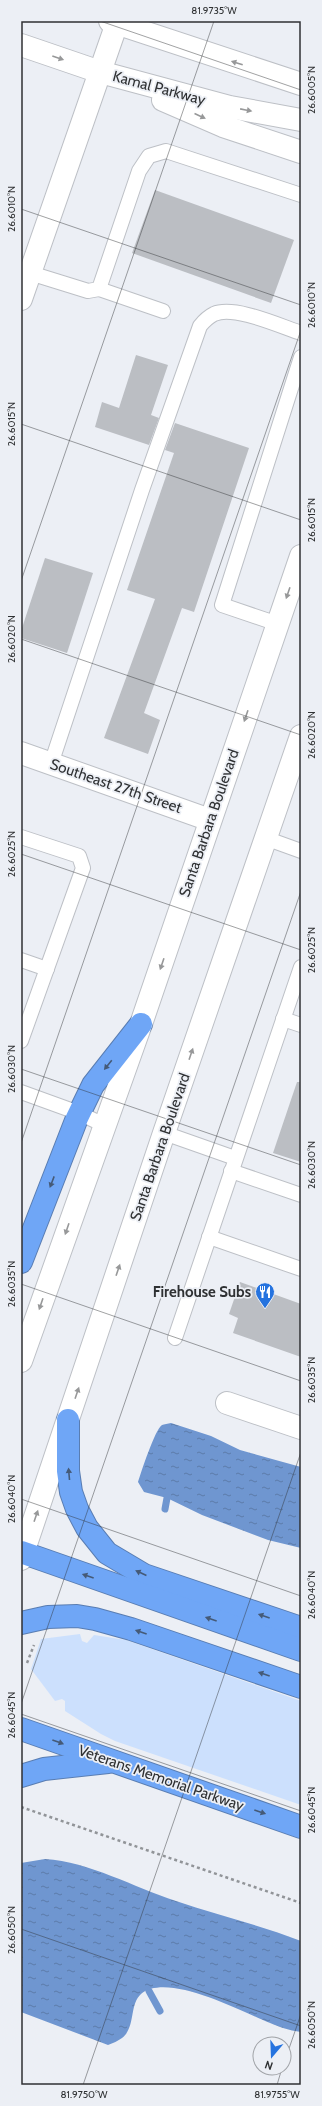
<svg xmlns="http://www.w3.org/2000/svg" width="322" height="2106" viewBox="0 0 322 2106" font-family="Cabin,sans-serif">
<defs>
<pattern id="water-ripples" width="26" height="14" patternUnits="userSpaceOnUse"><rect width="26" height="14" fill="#6f96d0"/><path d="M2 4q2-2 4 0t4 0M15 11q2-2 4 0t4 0" fill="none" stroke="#5c7ba9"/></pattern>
</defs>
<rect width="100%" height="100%" fill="#eceff5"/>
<polygon fill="#cce0fd" points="80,1634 82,1641 87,1643 94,1635 126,1640 301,1701 301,1805 115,1741 101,1734 65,1711 65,1701 62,1699 55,1701 31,1669 41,1639"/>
<g fill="url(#water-ripples)">
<path d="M171 1423 211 1436 240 1450 301 1467V1548L268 1540 202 1515 167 1498 144 1492 138 1482C141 1473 155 1429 162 1425 164 1424 168 1424 171 1423Z"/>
<path d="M45 1859C90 1862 133 1887 176 1901 217 1915 260 1925 301 1941V2032C295 2031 289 2030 283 2028 252 2018 170 1970 141 1994 129 2005 136 2027 122 2038 118 2041 113 2043 108 2045L21 2012V1863Z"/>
</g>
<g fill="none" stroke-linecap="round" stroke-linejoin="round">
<g stroke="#6f96d0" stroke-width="7">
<polyline points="165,1509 167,1498"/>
<polyline points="149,1991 160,2011"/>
</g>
</g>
<g fill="#bbbec3">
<polygon points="155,190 294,240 271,303 132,253"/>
<polygon points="136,355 168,365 151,415 159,418 149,445 95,427 102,402 119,408"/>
<polygon points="175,423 249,448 194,612 182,608 144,713 160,720 148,754 104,738 155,599 127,590 174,453 165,450"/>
<polygon points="45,558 93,573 67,653 21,638 21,631"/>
<polygon points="297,1082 301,1082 301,1162 273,1153"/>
<polygon points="240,1282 301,1304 301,1357 233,1333 238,1318 229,1314"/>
</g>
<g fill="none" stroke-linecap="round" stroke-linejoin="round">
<defs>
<g id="lane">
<polyline points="30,273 88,291 99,289 139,171 149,156 166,151 301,195"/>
<polyline points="99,289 163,311"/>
<polyline points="278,624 222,605 301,357"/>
<path d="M51 764 142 490 200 326C204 321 208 317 214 314 234 305 280 326 301 333"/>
<polyline points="21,837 79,856 83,868 21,1041"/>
<polyline points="265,838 301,851"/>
<polyline points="21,960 47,969"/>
<polyline points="283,1019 301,1025"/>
<polyline points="21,1092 79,1113 104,1125"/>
<polyline points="164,1133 235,1158"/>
<polyline points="231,1171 301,1195"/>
<polyline points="209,1237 301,1269"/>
<polyline points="175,1338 301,967"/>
</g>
<g id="street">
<polyline points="21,299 117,23"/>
<polyline points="21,753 210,820"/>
<polyline points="227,1403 301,1428"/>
</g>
<g id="secondary">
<polyline points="110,21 301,84"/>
<polyline points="21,45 100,72 230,107 301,120"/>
<polyline points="163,100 223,126 301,152"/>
<polyline points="21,1361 141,1024 301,556"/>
<polyline points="21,1559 164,1133 301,736"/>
</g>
<g id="highway">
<polyline points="21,1262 77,1118 93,1085 141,1024"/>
<polyline points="68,1420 68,1471 71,1492 77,1509 87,1528 107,1553 144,1575 301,1628"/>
<polyline points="21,1552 301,1650"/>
<polyline points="21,1623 48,1617 77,1616 95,1619 131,1629 301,1687"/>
<polyline points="21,1729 301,1827"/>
<polyline points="21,1776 44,1769 108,1762"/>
</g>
</defs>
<use href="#lane" stroke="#bdc0c6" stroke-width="16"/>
<use href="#street" stroke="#bdc0c6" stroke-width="24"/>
<use href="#secondary" stroke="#bdc0c6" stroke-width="24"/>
<use href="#highway" stroke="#597db2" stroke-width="24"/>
<g stroke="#919498" stroke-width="2.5" stroke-dasharray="3 3" stroke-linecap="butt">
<polyline points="27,1663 34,1645"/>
<polyline points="21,1807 301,1903"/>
</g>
<use href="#lane" stroke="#fff" stroke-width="14"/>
<use href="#street" stroke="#fff" stroke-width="22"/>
<use href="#secondary" stroke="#fff" stroke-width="22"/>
<use href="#highway" stroke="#6fa6f6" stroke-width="22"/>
</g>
<defs><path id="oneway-solid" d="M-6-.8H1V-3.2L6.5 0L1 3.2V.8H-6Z"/></defs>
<g fill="#979899">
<use href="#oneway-solid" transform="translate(58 58) rotate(19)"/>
<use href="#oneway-solid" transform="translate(237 63) rotate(-162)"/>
<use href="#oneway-solid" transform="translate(246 110) rotate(11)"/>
<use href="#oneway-solid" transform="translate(200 116) rotate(24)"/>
<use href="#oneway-solid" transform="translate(288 593) rotate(109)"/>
<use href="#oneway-solid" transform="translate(246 716) rotate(109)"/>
<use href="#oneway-solid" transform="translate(162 964) rotate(109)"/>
<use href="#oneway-solid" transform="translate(191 1054) rotate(-71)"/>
<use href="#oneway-solid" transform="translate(67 1229) rotate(109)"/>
<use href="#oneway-solid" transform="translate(118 1270) rotate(-71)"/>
<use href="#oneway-solid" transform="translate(41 1304) rotate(109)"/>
<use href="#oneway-solid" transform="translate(77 1393) rotate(-71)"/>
<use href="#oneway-solid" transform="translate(36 1516) rotate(-71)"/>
</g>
<g fill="#455a77">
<use href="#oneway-solid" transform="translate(108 1065) rotate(129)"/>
<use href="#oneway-solid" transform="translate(52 1182) rotate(111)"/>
<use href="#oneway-solid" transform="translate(69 1474) rotate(-95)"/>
<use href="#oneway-solid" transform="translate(141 1573) rotate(-155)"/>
<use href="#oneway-solid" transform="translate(88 1576) rotate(-161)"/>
<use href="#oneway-solid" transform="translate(264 1616) rotate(-161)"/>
<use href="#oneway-solid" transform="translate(211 1619) rotate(-161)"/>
<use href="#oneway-solid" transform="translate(141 1632) rotate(-161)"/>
<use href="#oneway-solid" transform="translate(264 1674) rotate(-161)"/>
<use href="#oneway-solid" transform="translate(58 1742) rotate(20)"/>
<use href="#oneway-solid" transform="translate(260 1812) rotate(19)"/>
</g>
<path fill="none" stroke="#2f3133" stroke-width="1" stroke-opacity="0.45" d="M100 21 301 90M21 209 301 305M21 424 301 520M21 581 214 21M21 639 301 735M21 854 301 950M21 1069 301 1165M21 1143 301 330M21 1284 301 1381M21 1499 301 1596M21 1704 301 891M21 1714 301 1811M21 1929 301 2026M284 2063 301 2014M83 2085 301 1452M277 2085 282 2068"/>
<defs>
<symbol id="restaurant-pin" viewBox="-11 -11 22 30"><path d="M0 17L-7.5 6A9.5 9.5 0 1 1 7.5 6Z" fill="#2573df" stroke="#eceff5"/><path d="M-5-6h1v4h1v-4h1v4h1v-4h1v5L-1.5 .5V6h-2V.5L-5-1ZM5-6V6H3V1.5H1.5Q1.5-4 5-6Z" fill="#fff"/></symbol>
</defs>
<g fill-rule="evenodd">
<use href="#restaurant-pin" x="254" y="1281" width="22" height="30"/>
</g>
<g text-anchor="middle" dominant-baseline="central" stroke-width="3.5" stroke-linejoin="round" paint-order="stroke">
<g font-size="15" fill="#2f3133" stroke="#eceff5">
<text transform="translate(159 88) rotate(15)">Kamal Parkway</text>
<text transform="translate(116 786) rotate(19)">Southeast 27th Street</text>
<text transform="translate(209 823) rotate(-71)">Santa Barbara Boulevard</text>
<text transform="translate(160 1147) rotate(-71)">Santa Barbara Boulevard</text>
<text transform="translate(161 1778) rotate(19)">Veterans Memorial Parkway</text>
</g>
<g font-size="15" font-weight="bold" fill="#2f3133" stroke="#eceff5" text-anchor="end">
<text x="251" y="1292">Firehouse Subs</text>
</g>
</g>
<rect width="322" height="2106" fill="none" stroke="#eceff5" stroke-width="44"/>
<g transform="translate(272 2056) rotate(199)"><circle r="19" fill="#eceff5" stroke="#a0a3a7"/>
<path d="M0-3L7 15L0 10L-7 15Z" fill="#2573df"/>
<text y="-6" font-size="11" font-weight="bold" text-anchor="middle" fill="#2f3133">N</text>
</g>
<rect x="22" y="22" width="278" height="2062" fill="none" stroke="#2f3133" stroke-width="1.5"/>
<g font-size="10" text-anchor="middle" fill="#2f3133">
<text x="214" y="14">81.9735°W</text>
<text transform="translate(311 90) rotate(-90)" y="4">26.6005°N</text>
<text transform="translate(11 209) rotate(-90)" y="4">26.6010°N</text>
<text transform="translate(311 305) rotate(-90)" y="4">26.6010°N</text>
<text transform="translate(11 424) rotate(-90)" y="4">26.6015°N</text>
<text transform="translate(311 520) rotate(-90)" y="4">26.6015°N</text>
<text transform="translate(11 639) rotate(-90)" y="4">26.6020°N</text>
<text transform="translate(311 735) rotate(-90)" y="4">26.6020°N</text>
<text transform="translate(11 854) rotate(-90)" y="4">26.6025°N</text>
<text transform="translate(311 950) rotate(-90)" y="4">26.6025°N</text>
<text transform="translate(11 1069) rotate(-90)" y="4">26.6030°N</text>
<text transform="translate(311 1165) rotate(-90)" y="4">26.6030°N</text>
<text transform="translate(11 1284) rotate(-90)" y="4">26.6035°N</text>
<text transform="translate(311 1380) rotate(-90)" y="4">26.6035°N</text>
<text transform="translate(11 1499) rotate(-90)" y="4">26.6040°N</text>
<text transform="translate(311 1595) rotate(-90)" y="4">26.6040°N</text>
<text transform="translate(11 1715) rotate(-90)" y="4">26.6045°N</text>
<text transform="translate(311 1810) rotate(-90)" y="4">26.6045°N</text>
<text transform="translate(11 1930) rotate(-90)" y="4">26.6050°N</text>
<text transform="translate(311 2025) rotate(-90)" y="4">26.6050°N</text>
<text x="84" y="2098">81.9750°W</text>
<text x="277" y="2098">81.9755°W</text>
</g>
</svg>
